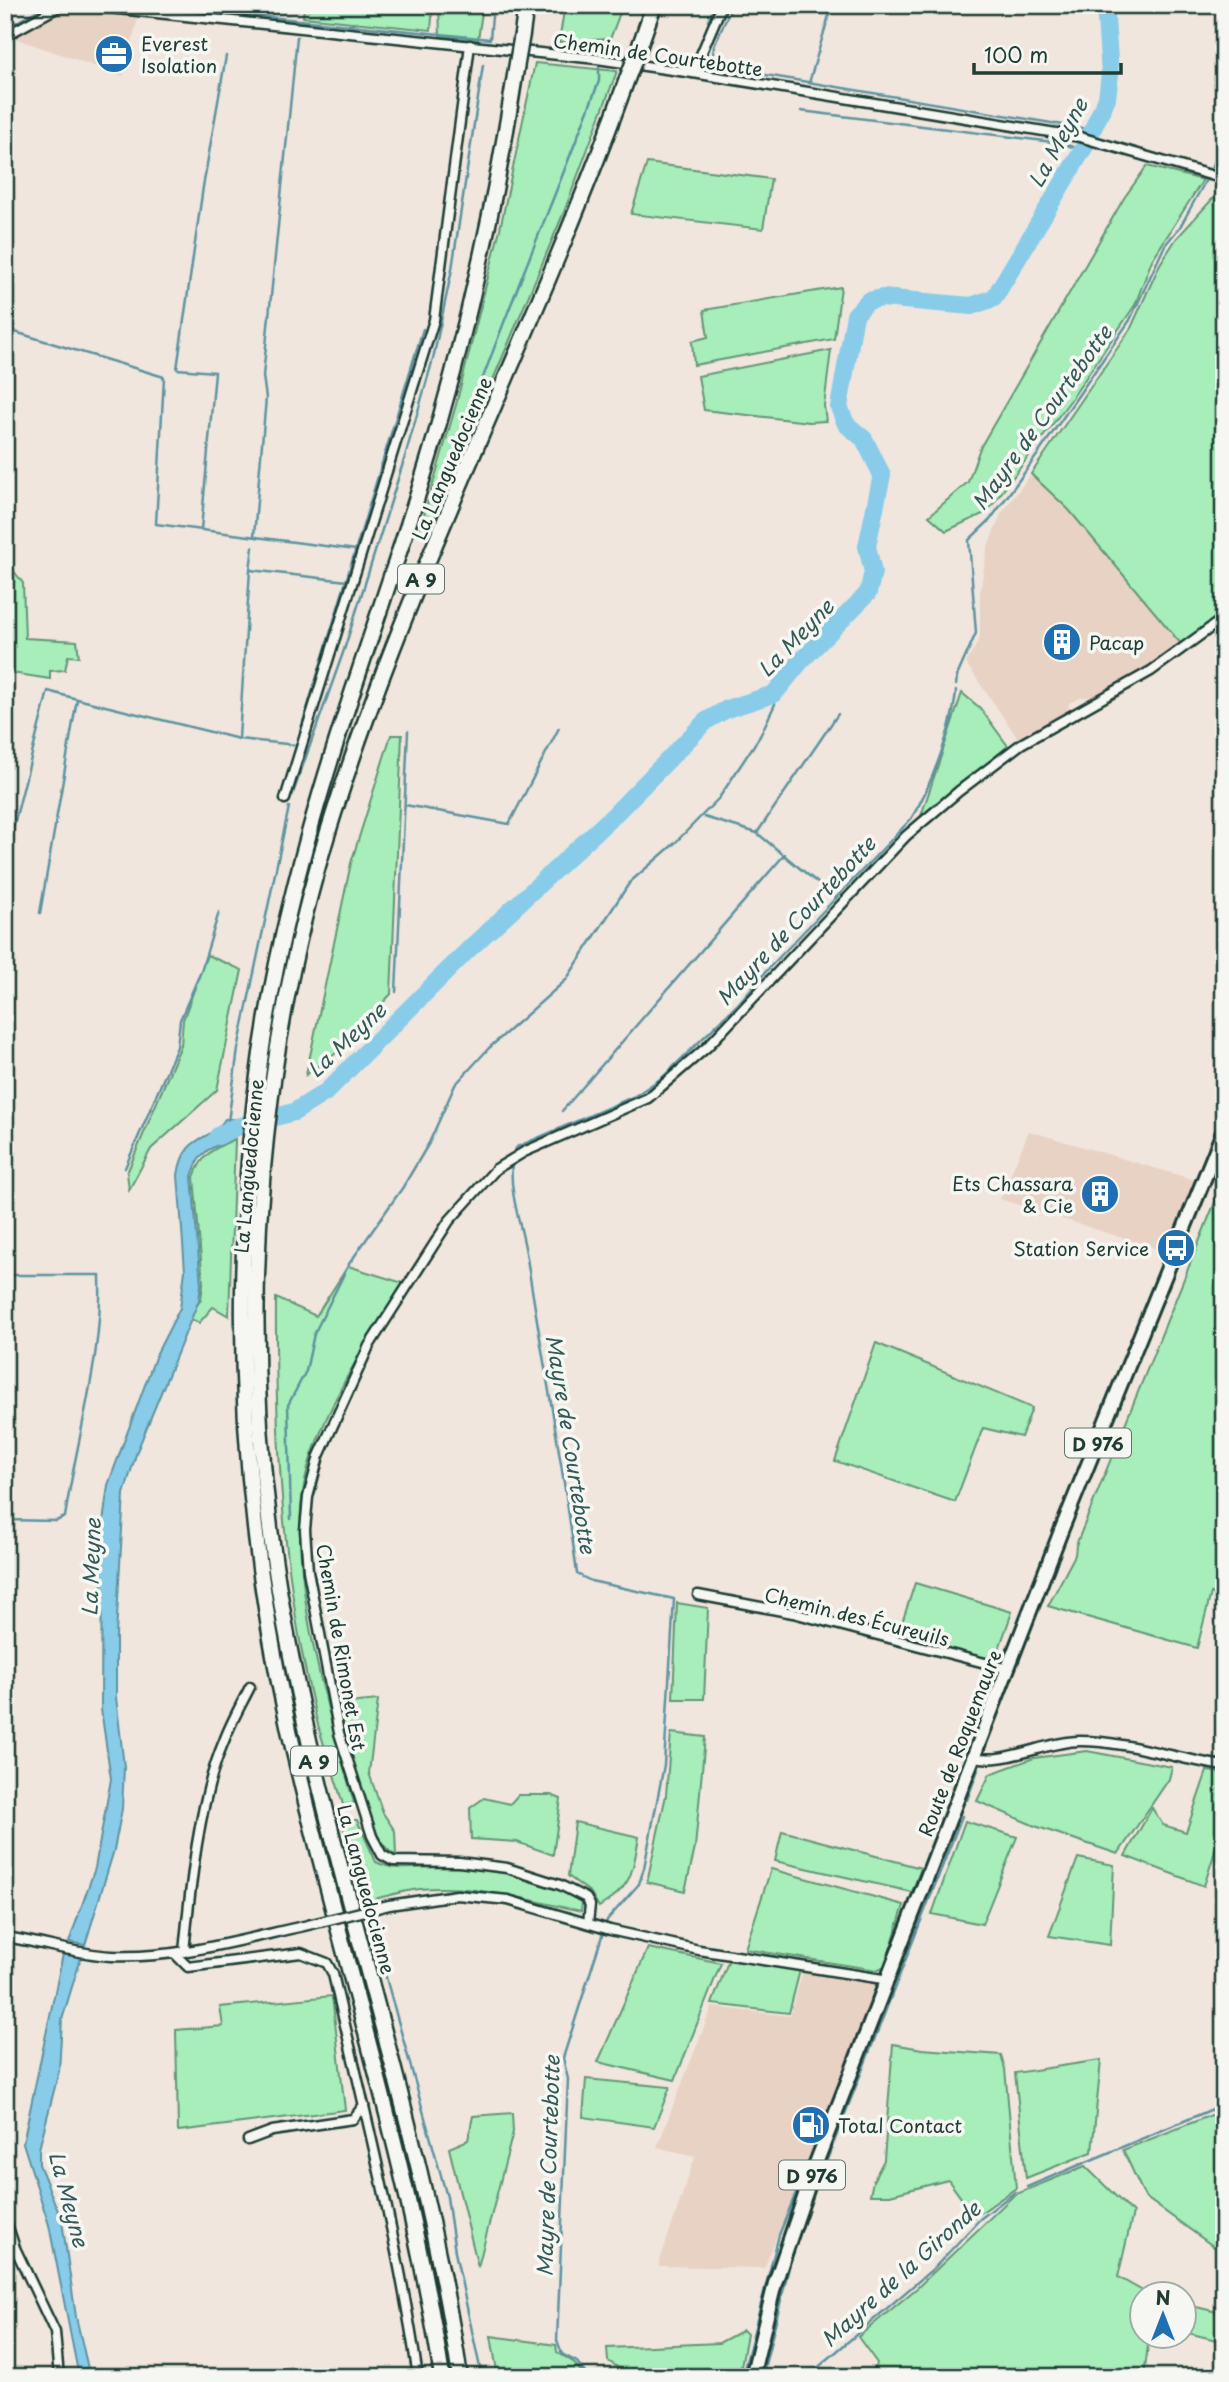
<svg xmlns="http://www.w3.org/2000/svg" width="1229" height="2382" viewBox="0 0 1229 2382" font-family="'Playpen Sans',sans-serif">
<rect width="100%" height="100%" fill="#f0e6dd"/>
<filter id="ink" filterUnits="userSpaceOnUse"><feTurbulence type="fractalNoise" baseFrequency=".0143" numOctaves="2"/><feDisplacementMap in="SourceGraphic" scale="14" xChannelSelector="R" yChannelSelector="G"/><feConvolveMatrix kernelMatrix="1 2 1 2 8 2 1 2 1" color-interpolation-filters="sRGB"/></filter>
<g filter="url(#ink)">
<g fill="#e8d2c4">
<polygon points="57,5 228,5 221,27 138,18 123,76 14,38"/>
<polygon points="1031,474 1069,510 1181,644 1152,667 1099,696 1082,697 1069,703 1068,711 1019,740 966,663 980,638 980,593 987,549 1001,514"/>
<polygon points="1029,1131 1195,1180 1167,1252 1000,1199"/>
<polygon points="803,1971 881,1985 764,2268 658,2266 695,2157 657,2147 712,2007 790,2016"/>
</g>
<g fill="#a7eeba" stroke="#639677" stroke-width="2">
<polygon points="304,5 433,5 431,30 303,17"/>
<polygon points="439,5 483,5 478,40 440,36"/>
<polygon points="565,5 623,5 610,39 559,42"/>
<polygon points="535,63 617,71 564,212 426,538 419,532 456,405 500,229"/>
<polygon points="647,163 771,179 763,229 631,214"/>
<polygon points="1147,166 1203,180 1152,260 1135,305 1070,401 987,512 946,531 929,516 968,482 980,448 1124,198"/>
<polygon points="1224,186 1224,612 1181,644 1069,510 1031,474 1131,328 1160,264 1176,239"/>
<polygon points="841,287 834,339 694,365 692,341 708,337 704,310"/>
<polygon points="831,350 824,406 826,421 809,422 704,410 698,376"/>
<polygon points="13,570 23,583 25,638 77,641 79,657 68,656 65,670 50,671 50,679 5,672 5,571"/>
<polygon points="962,693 980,708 1008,746 920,819"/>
<polygon points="391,735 402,735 391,994 335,1054 306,1075 351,863"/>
<polygon points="207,955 242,970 217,1090 151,1149 129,1190 127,1173 181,1045 183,1020"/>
<path d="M235 1139 229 1316 213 1307 199 1323 189 1318 201 1299 203 1284 194 1177C202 1154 214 1148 235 1139Z"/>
<polygon points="1224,1180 1224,1597 1211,1593 1197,1648 1048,1606 1075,1555 1076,1545"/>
<path d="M348 1266 403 1283C369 1339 332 1395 311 1458 278 1553 328 1708 354 1803L343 1805C335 1774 322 1744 315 1713 282 1577 275 1437 276 1298L316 1316Z"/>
<polygon points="876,1343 1032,1408 1021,1437 983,1428 955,1502 835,1461"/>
<polygon points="915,1583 1012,1612 994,1663 927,1647 908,1638 909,1631 900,1629"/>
<polygon points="677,1603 708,1608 704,1699 673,1699"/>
<path d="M378 1700 369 1773 383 1813 395 1831 396 1856C362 1837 346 1741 338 1704Z"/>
<polygon points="671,1733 705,1737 695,1848 685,1891 647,1882 666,1795"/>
<polygon points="1087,1751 1172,1767 1169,1779 1118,1854 1035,1826 977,1801 990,1774 1034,1758"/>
<polygon points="1207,1771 1224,1773 1224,1823 1204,1886 1125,1856 1152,1808 1163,1825 1186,1832"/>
<polygon points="518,1795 551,1795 561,1799 553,1855 517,1842 471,1839 470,1808 484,1798 510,1804"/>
<path d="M348 1820H357L376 1862C398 1873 422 1866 446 1867 491 1867 544 1877 582 1903L581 1911C527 1900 476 1884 420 1889 401 1891 381 1898 362 1902L342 1822Z"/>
<polygon points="965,1821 1017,1837 982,1924 932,1914"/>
<path d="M575 1822 639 1837C632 1874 632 1887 599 1907L591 1893 568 1876Z"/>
<polygon points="782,1831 921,1868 912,1892 775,1861"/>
<polygon points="1078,1858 1114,1865 1110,1945 1049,1936"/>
<polygon points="771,1869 904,1905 885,1966 877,1970 745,1949"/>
<polygon points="648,1948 721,1963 675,2080 598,2062"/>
<polygon points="729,1959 800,1970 789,2013 712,2004"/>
<polygon points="332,1996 345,2110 178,2131 176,2030 223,2026 220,2007"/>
<polygon points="893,2044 922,2049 1001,2055 1005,2069 1016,2188 975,2217 948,2180 890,2195 870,2195 873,2181 884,2160"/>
<polygon points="1101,2060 1092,2152 1026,2178 1015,2073"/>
<polygon points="586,2079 669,2087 670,2087 654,2127 583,2117"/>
<polygon points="1224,2110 1224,2254 1145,2197 1123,2150"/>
<polygon points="512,2113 513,2132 478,2267 449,2148 468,2140 473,2116"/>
<polygon points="1085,2166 1133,2213 1118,2277 1148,2294 1142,2294 1142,2336 1149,2337 1144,2377 869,2377 877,2363 858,2337 917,2288 1014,2195"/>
<polygon points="1224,2259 1224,2342 1184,2332 1184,2304 1217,2312"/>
<polygon points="743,2330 747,2334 739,2377 633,2377 608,2361 607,2348 719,2343"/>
<polygon points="491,2336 556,2345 557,2352 573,2362 586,2377 498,2377"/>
</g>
<g fill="#88ccea" stroke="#5e93a1" stroke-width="2">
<path d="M225 1119H240L239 1134 208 1150 199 1158 192 1176 201 1285 199 1300 137 1451 124 1494 116 1635V1697L124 1767 122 1809 114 1850 85 1945 69 1942 95 1868 111 1779 101 1709 102 1530 108 1485 156 1355 180 1308 185 1271 178 1175C184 1132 211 1143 225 1119Z"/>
<polygon points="63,1954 81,1957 62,2020 59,2071 39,2149 39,2164 62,2221 76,2317 90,2377 79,2377 49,2225 23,2143"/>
</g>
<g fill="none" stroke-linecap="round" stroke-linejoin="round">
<g stroke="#5e93a1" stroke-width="2.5">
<polyline points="732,5 714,46 712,66 1093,130"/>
<polyline points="227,13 490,39 493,5"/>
<polyline points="708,21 715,5"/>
<polyline points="5,29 46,5"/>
<polyline points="809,83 832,5"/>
<polyline points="801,111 1061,143 1082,150"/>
<polyline points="1212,167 1224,144"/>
<polyline points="5,329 164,377 156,524 356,550"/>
<path d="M469 416C509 303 557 193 599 81V67"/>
<polyline points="201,530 215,372 177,369 203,187 226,56"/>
<polyline points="254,536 266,398 263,376 297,37"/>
<polyline points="253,547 250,570 347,581"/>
<polyline points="956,685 957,676 976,633 969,540 990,520 1038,454 1130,320 1165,245 1180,227 1206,180"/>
<polyline points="77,699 239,739 296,745 423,329"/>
<polyline points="239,738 250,570"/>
<polyline points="292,796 344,650 404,460 433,359 452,269 483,65"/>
<polyline points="405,805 509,824 559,728"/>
<polyline points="704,817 757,833 836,898"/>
<polyline points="757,833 838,714"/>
<polyline points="5,860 48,691 77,699 40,913"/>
<polyline points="396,992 408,731"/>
<polyline points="562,1111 785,854"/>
<polyline points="228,1122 238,1049 289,807"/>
<path d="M514 1152 517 1147 635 1096 663 1077 737 1005 769 968 911 819C931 787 953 727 956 691"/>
<path d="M512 1163C509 1195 522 1226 527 1258 543 1363 564 1468 577 1574L591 1581 674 1599 664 1765 644 1868 639 1884 607 1920 563 2058 568 2079 557 2340 562 2354 577 2362 588 2377"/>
<polyline points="125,1168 177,1047 180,1020 201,971 219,912"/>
<path d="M5 1275H100C103 1357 77 1436 65 1517L56 1521 5 1520"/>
<polyline points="291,1519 288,1405 306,1371 314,1334 349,1264 403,1187 429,1143 455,1085 489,1048 566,980 630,882 674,844 719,798 760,736 775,704 774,694"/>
<polyline points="1040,1602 1224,1147"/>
<polyline points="1016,1629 1224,1113"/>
<polyline points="984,1750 1019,1655"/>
<polyline points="967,1800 979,1767"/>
<polyline points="375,1938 447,2197 455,2252 482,2377"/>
<polyline points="882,1975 982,1717"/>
<polyline points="1027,2187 1215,2108 1224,2094"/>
<polyline points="799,2231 962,1816"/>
<polyline points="742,2377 779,2235 847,2066"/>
<polyline points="762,2377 794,2247"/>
<polyline points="807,2377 935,2267 980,2219 1015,2192"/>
</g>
<polyline stroke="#88ccea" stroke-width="18" points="218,1136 233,1128 294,1112 326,1092 468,950 614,815 706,721 727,709 774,694 800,662 868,593 873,572 867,546 882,475 864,439 846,424 839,407 855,315 868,301 882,298 971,306 994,298 1085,146 1107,98 1110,74 1105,5"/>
<defs>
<g id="street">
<polyline points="80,5 597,59 693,73 1080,137 1224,179"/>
<polyline points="5,36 62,5"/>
<polyline points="693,73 722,5"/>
<polyline points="285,799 434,320 470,45"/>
<polyline points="698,1595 793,1613 1008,1669"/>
<path d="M974 1757C1005 1765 1046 1741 1080 1741 1128 1741 1176 1759 1224 1766"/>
<polyline points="389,1905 457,1895 508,1900 610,1930 699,1950 889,1980"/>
<polyline points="588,1923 590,1905 586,1898 560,1885 507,1868 459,1862 393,1861 382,1855 372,1836 339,1733 308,1571 305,1530 308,1497 319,1456 369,1346 449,1221 496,1169 524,1152 648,1098 707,1047 906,836 959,791 1021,744 1151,671 1224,618"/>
<path d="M5 1937C41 1942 76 1954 111 1956 178 1959 243 1939 308 1925"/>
<path d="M184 1952C190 1889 199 1799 224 1741 231 1722 241 1705 250 1687"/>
<path d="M175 1954 188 1967 301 1953 327 1963 333 1974C364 2107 398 2241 418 2377"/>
<polyline points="248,2140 272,2131 353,2119 364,2105"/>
<polyline points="5,2218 15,2248 55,2332 59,2377"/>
</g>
<polyline id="primary" points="752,2377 775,2283 815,2166 1061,1531 1224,1130"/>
<g id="highway">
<polyline points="522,34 526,5"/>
<polyline points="639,48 654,5"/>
<path d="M442 2377C409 2157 337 1946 289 1730 249 1551 235 1370 247 1187 253 1088 269 989 293 894 326 759 375 629 417 497 461 357 494 214 516 69"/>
<path d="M460 2377C418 2092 309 1821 271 1536 239 1298 260 1042 334 813 414 562 538 327 627 79"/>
</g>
</defs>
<use href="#street" stroke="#1f3d34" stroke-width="13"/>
<use href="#primary" stroke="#1f3d34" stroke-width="18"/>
<use href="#highway" stroke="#1f3d34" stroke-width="19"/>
<use href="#street" stroke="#f6f6f2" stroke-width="8"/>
<use href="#primary" stroke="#f6f6f2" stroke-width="12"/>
<use href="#highway" stroke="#f6f6f2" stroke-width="14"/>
<defs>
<polyline id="street-bridge" points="308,1925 389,1905"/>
<g id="highway-bridge">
<polyline points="516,69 522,34"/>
<polyline points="627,79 639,48"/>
</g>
</defs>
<use href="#street-bridge" stroke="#1f3d34" stroke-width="13" stroke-linecap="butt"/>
<use href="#highway-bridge" stroke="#1f3d34" stroke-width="19" stroke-linecap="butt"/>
<use href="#street-bridge" stroke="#f6f6f2" stroke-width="8"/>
<use href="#highway-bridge" stroke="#f6f6f2" stroke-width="14"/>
</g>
</g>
<defs>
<symbol id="office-disc" viewBox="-11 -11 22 22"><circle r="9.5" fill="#1f6fb2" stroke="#f6f6f2"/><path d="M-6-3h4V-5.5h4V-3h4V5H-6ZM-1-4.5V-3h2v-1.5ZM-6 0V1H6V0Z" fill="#fff"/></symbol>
<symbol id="building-disc" viewBox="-11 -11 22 22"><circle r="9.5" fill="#1f6fb2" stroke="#f6f6f2"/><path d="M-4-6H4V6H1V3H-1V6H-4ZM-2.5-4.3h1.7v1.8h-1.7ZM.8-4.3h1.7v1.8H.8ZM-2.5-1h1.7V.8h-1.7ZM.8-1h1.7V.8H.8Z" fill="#fff"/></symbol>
<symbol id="bus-disc" viewBox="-11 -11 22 22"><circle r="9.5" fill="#1f6fb2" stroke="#f6f6f2"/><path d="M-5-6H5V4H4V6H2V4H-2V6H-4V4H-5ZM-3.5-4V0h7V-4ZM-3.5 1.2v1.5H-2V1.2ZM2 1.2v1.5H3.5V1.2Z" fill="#fff"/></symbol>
<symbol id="fuel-disc" viewBox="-11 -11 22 22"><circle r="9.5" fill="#1f6fb2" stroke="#f6f6f2"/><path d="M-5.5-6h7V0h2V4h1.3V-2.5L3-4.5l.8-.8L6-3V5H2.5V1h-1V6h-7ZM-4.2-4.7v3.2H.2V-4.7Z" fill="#fff"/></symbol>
</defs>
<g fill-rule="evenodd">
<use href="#office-disc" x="92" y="32" width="44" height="44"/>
<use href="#building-disc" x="1040" y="620" width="44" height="44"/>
<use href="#building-disc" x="1078" y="1172" width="44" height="44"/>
<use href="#bus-disc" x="1154" y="1226" width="44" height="44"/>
<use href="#fuel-disc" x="789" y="2103" width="44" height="44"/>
</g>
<g text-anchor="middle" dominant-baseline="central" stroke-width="7" stroke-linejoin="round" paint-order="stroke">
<g fill="#f6f6f2" stroke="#60746d" stroke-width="2">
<rect x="398" y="564.5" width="46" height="29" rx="5"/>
<rect x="1065" y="1428.5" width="66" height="29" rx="5"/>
<rect x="291" y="1746.5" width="46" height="29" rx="5"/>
<rect x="779" y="2160.5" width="66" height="29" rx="5"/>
</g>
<g font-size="18" font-weight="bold" fill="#1f3d34">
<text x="421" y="579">A 9</text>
<text x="1098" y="1443">D 976</text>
<text x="314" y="1761">A 9</text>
<text x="812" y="2175">D 976</text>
</g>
<g font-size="19" fill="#1f3d34" stroke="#f6f6f2" text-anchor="start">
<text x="141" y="43">Everest<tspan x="141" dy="22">Isolation</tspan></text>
<text x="1089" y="642">Pacap</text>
<text x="1073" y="1183" text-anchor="end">Ets Chassara<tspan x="1073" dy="22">&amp; Cie</tspan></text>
<text x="1149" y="1248" text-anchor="end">Station Service</text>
<text x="838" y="2125">Total Contact</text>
</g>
<g font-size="19" fill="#1f3d34" stroke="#f6f6f2">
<text transform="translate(658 54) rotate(8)">Chemin de Courtebotte</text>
<text transform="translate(451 458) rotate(-67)">La Languedocienne</text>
<text transform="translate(248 1166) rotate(-85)">La Languedocienne</text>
<text transform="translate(857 1616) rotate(14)">Chemin des Écureuils</text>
<text transform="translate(342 1647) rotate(80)">Chemin de Rimonet Est</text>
<text transform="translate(959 1743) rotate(-69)">Route de Roquemaure</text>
<text transform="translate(367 1889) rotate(75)">La Languedocienne</text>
</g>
<g font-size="21" font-style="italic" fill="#345a58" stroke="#f6f6f2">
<text transform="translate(1057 142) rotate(-61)">La Meyne</text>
<text transform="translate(1041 417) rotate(-54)">Mayre de Courtebotte</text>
<text transform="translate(795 637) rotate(-46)">La Meyne</text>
<text transform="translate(795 920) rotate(-47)">Mayre de Courtebotte</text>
<text transform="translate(346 1039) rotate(-43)">La Meyne</text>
<text transform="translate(572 1444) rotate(81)">Mayre de Courtebotte</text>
<text transform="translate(90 1567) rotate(-88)">La Meyne</text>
<text transform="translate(547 2166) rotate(-88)">Mayre de Courtebotte</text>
<text transform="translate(70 2199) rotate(75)">La Meyne</text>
<text transform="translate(900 2273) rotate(-42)">Mayre de la Gironde</text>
</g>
</g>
<rect width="1229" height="2382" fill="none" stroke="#f6f6f2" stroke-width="28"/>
<rect x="14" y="14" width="1201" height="2354" fill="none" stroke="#1f3d34" stroke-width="2.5" filter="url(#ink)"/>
<g transform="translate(1163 2315)"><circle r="33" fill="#f6f6f2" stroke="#a0aca6" stroke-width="2"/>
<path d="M0-5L12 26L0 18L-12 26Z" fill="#1f6fb2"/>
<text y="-10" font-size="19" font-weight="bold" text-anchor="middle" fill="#1f3d34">N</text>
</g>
<path d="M974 63v10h147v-10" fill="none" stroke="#1f3d34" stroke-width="3.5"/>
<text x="984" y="63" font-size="21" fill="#1f3d34" stroke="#f6f6f2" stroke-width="5" paint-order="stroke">100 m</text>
</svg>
